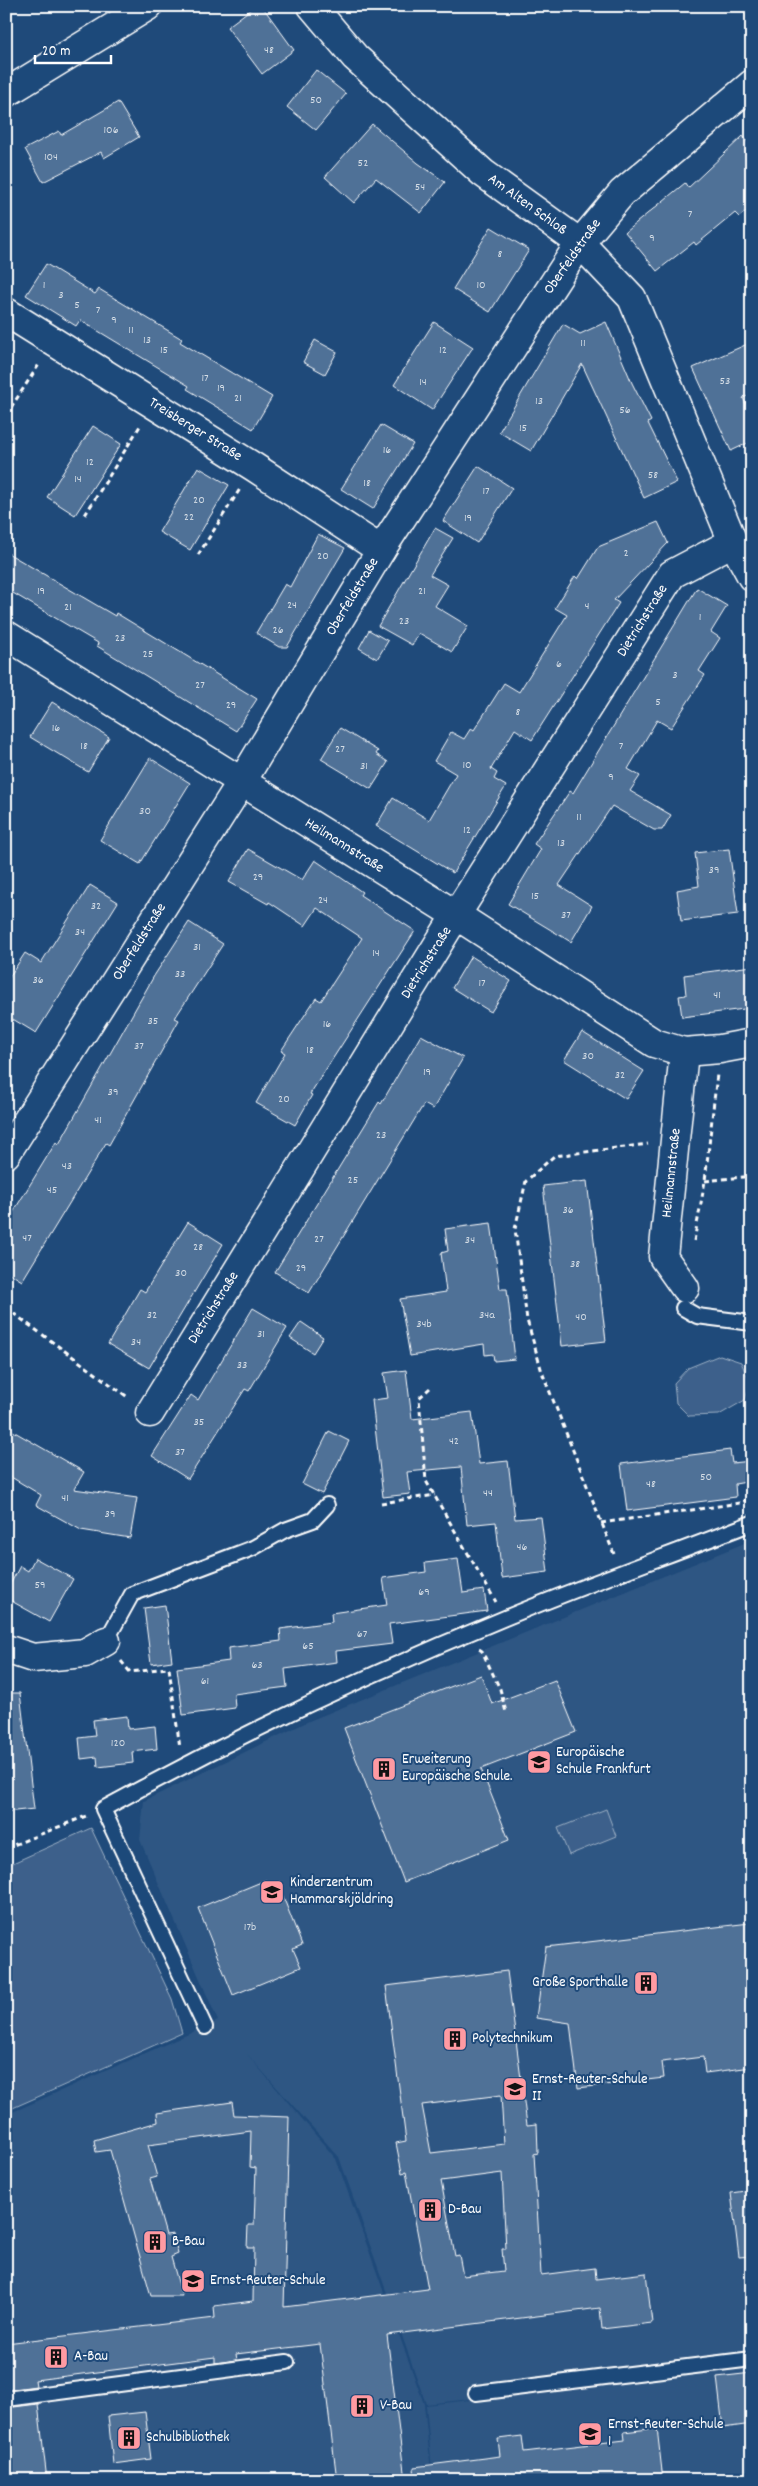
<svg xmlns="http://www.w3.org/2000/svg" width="758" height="2486" viewBox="0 0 758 2486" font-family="Dekko,sans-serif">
<rect width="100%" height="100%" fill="#1f4a7a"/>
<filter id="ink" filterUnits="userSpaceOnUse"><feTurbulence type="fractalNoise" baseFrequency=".02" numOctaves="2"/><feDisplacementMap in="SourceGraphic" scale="10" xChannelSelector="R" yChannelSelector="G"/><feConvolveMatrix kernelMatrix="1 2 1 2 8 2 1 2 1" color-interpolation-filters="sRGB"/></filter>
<g filter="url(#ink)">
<g fill="#2e5683">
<polygon points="752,1540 752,2367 426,2404 339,2157 246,2053 336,2159 424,2404 432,2480 6,2480 6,2115 218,2021 140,1840 144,1801 309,1721"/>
<polygon points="752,2368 752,2463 741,2480 433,2480 426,2405"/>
</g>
<g fill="#3c618b" stroke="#9eb0c5">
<polygon points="720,1355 741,1362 750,1383 745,1400 719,1415 689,1416 676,1403 674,1383 688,1368"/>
<polygon points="606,1809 616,1836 569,1855 558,1828"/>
<polygon points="91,1828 172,1999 182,2033 6,2111 6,1866"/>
</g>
<g fill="#507197" stroke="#fff" fill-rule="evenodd">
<polygon points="255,6 262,6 294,50 262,74 227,27"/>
<polygon points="316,70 346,94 316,130 287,107"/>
<polygon points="118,102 139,137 104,158 101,152 43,182 25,149 59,131 61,135"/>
<polygon points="372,124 418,163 445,182 421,213 376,178 354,203 325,177"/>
<polygon points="743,136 752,147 752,206 739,217 735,213 696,245 694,242 657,271 625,232 685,183 688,188"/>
<polygon points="491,227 529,250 490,312 453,289"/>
<polygon points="46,264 95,294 99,289 182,339 180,342 272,397 253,429 187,389 189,386 80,320 76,326 26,295"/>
<polygon points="434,322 473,347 432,410 394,385"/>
<polygon points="606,322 632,383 651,421 648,423 677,482 644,498 582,364 531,451 499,432 563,324 580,334"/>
<polygon points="315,340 337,352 325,374 303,362"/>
<polygon points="752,342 752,394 743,398 752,416 752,441 731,451 693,368"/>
<polygon points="381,425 413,444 373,509 341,489"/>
<polygon points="93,426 121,444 75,515 47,497"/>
<polygon points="478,466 512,488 477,543 443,521"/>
<polygon points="198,467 229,485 190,550 159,532"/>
<polygon points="658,522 668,543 614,600 619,603 532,740 515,729 491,769 497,773 494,779 506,786 453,873 376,826 393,798 429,820 456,774 434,761 451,732 464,739 471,728 474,730 504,683 519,692 567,615 555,608 575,576 578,579 598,547"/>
<polygon points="435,528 453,538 430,575 448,585 435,606 468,626 452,652 419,633 412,645 378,626"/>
<polygon points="318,534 345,548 287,647 279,647 256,633 285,584 290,587"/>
<polygon points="6,552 115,616 116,613 257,699 236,731 97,646 98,643 6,589"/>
<polygon points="697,588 727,606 711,632 720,638 699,671 705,675 671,728 657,720 628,769 640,776 630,791 671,815 662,830 654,830 612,806 559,885 592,906 571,942 508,904 541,849 534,844 570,791 573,793"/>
<polygon points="369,630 388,641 377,659 359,648"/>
<polygon points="52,702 109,737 88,772 30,737"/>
<polygon points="340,728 378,751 376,754 388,762 371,789 321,759"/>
<polygon points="150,758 190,783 140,864 100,840"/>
<polygon points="248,849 302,880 315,860 362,892 360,895 415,931 310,1094 312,1095 295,1125 256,1103 285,1053 281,1051 316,998 321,1001 362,938 317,908 305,926 269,902 268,904 229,882"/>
<polygon points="729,849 738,914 681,921 677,890 699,886 695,853"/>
<polygon points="90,885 118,902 36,1033 6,1015 6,982 25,953 41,963"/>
<polygon points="189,922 223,944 175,1018 179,1020 109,1145 106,1143 22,1281 6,1271 6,1224 56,1142 59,1144 154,976"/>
<polygon points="471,956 511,981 491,1012 452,988"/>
<polygon points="752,966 752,1008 682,1017 679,996 686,995 684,975"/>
<polygon points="582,1032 644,1071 626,1099 564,1060"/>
<polygon points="421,1035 463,1058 433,1109 424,1104 309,1293 275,1272 379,1102 381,1104"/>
<polygon points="587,1181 606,1341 562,1346 543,1186"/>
<polygon points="188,1222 223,1244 149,1368 108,1344 140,1289 145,1292"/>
<polygon points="491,1223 500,1289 507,1289 515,1359 494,1361 493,1354 485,1355 484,1344 410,1356 400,1299 446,1292 441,1253 448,1251 445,1229"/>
<polygon points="253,1308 287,1328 249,1391 245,1389 188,1479 152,1456 191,1395 198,1400"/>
<polygon points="301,1322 323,1337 313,1353 290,1338"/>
<polygon points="406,1370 412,1419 472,1412 479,1464 508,1461 515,1519 541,1517 548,1572 502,1578 496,1522 467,1525 461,1467 407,1472 410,1494 383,1497 372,1400 388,1398 384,1373"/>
<polygon points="6,1427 84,1472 74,1489 137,1498 130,1538 81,1530 36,1505 41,1495 6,1474"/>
<polygon points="329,1431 349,1441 322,1494 302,1484"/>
<polygon points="730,1450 732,1463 752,1461 752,1481 735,1484 736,1497 627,1511 621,1464"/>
<polygon points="35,1558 73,1579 49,1622 6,1598 6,1592 20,1566 28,1571"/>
<polygon points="458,1559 463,1593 484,1590 487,1611 389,1624 392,1644 336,1651 337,1662 285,1669 287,1687 234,1694 235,1708 183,1715 177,1668 229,1661 228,1648 281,1641 280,1629 332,1622 331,1613 387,1605 383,1578 426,1572 425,1563"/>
<polygon points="165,1605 172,1661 151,1664 144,1608"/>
<polygon points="481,1675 492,1704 555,1680 576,1732 481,1769 509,1840 404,1882 344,1728"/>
<polygon points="6,1693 20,1693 34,1809 6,1812"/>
<polygon points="127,1716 128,1729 155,1726 157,1749 132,1752 133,1763 98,1767 97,1757 81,1759 79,1738 95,1736 93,1720"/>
<polygon points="266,1880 273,1898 282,1894 302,1945 293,1949 301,1967 233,1995 198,1908"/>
<polygon points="750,1923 752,2067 705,2073 703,2057 662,2062 664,2078 578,2088 570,2023 536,2018 546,1947"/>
<path d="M507 1971 527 2125 537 2124 538 2153 534 2154 541 2275 595 2268 596 2279 646 2273 652 2323 602 2329 600 2308 387 2335 405 2480H337L320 2344 236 2354 237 2360 215 2363V2357L35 2380 36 2386 6 2390V2343L215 2318 214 2306 253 2301 254 2248H247L248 2225H254L256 2168 250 2167 251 2131 148 2145 157 2177 150 2179 166 2235 173 2234 178 2254 171 2257 182 2296H151L110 2150 96 2152 94 2140 158 2122 157 2113 232 2102 234 2115 289 2117 284 2307 428 2289 406 2172 402 2173 396 2143 406 2141 386 1986ZM501 2095 504 2144 431 2153 422 2105ZM502 2173 506 2249H502L504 2271 463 2276 459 2255 455 2256 441 2181Z"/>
<polygon points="752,2190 752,2256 739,2257 731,2193"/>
<polygon points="752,2373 752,2424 723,2428 717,2377"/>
<polygon points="38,2404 47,2480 8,2480 6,2408"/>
<polygon points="145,2412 151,2459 113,2464 108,2416"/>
<polygon points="657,2428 663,2480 415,2480 414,2467 500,2456 498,2439 522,2436 524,2452 625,2440 624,2432"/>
</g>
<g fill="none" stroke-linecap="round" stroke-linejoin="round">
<defs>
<g id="service">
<polyline points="683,1308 697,1316 752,1323"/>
<polyline points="106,1641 132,1594 253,1548 285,1530 313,1520 327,1505"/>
<path d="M205 2027 103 1809C233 1738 368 1674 505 1618 587 1584 670 1555 752 1523"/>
<polyline points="476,2393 752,2359"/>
<polyline points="6,2399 287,2362"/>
</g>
<g id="minor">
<polyline points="312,6 355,57 483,173 580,243 632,298 733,542 752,577"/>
<polyline points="6,312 254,467 381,550"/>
<polyline points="6,635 456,915 654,1043 684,1052 720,1049 752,1043"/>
<polyline points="684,1052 663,1257 685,1288"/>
<polyline points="6,1154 241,783 381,550 580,243 622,193 752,84"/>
<polyline points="150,1413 456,915 672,574 733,542"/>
<polyline points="6,1649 33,1658 85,1653 106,1641"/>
</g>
<polyline id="tertiary" points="6,93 148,6"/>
</defs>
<use href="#service" stroke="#fff" stroke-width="18"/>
<use href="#minor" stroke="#fff" stroke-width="31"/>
<use href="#tertiary" stroke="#fff" stroke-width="31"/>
<g stroke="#fff" stroke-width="3" stroke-dasharray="5 4" stroke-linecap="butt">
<polyline points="6,415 40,363"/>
<polyline points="85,515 140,426"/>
<polyline points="198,555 240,489"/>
<polyline points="705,1181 752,1176"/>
<polyline points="694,1241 705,1181 717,1074"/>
<polyline points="6,1308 129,1398"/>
<polyline points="430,1388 419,1398 426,1481 496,1602"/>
<polyline points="381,1503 435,1495"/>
<polyline points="601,1523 740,1503 752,1497"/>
<polyline points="614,1554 542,1372 527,1320 515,1229 526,1181 554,1156 648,1144"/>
<polyline points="479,1649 482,1651 500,1689 506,1712"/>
<polyline points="121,1661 130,1672 169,1668 180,1748"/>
<polyline points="6,1848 86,1816"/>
<polyline points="749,2480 752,2475"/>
</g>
<use href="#service" stroke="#1f4a7a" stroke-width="14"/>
<use href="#minor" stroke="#1f4a7a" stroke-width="28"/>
<use href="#tertiary" stroke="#1f4a7a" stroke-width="28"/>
</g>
</g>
<defs>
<symbol id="school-square" viewBox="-11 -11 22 22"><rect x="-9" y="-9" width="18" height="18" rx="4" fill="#ff9aa2" stroke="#1f4a7a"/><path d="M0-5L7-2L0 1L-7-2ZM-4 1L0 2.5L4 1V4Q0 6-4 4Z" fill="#111"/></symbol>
<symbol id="building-square" viewBox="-11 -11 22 22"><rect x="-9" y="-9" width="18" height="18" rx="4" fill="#ff9aa2" stroke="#1f4a7a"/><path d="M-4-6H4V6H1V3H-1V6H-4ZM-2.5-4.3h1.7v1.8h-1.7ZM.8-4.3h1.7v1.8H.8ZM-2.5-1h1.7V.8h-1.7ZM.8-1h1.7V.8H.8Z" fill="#111"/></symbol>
</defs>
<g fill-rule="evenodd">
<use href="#school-square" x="525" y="1748" width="28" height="28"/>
<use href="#building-square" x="370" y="1755" width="28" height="28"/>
<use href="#school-square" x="258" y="1878" width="28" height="28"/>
<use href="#building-square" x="632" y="1969" width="28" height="28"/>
<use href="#building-square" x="441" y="2025" width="28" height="28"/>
<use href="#school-square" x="501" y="2075" width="28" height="28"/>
<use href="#building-square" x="416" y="2196" width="28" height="28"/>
<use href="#building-square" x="141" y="2228" width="28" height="28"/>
<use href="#school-square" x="179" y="2267" width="28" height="28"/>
<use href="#building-square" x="42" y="2343" width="28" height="28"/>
<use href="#building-square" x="348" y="2392" width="28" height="28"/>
<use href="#school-square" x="576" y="2420" width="28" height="28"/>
<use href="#building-square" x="115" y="2424" width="28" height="28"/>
</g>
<g text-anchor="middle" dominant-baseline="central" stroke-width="4" stroke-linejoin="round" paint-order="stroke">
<g font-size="12" fill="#d3dce5">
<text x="269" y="50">48</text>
<text x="316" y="100">50</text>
<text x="111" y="130">106</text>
<text x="51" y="157">104</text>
<text x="363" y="163">52</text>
<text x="420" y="187">54</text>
<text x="690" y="214">7</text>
<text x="652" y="238">9</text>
<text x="500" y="254">8</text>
<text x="44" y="285">1</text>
<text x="481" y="285">10</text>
<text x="61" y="295">3</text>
<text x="77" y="305">5</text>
<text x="98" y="310">7</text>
<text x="114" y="320">9</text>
<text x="131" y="330">11</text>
<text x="147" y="340">13</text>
<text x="583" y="343">11</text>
<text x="164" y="350">15</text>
<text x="443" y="350">12</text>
<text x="205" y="378">17</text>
<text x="725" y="381">53</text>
<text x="423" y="382">14</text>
<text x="221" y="388">19</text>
<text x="238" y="398">21</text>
<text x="539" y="401">13</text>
<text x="625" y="410">56</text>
<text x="523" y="428">15</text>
<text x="387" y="450">16</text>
<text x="90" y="462">12</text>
<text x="653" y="475">58</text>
<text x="78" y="479">14</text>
<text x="367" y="483">18</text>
<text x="486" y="491">17</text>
<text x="199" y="500">20</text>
<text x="189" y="517">22</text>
<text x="468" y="518">19</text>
<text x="626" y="553">2</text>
<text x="323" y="556">20</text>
<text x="41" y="591">19</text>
<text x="422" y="591">21</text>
<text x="292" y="605">24</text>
<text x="587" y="606">4</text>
<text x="68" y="607">21</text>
<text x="700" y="617">1</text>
<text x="404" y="621">23</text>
<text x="278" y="630">26</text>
<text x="120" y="638">23</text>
<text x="148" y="654">25</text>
<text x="559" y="664">6</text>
<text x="675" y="675">3</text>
<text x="200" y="685">27</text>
<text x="658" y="702">5</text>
<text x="231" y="705">29</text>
<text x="518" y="712">8</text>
<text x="56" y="728">16</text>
<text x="84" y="746">18</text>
<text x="621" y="746">7</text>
<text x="340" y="749">27</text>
<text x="467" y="765">10</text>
<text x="364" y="766">31</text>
<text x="611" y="777">9</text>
<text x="145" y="811">30</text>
<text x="579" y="817">11</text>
<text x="467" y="830">12</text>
<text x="561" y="843">13</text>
<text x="714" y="870">39</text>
<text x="258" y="877">29</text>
<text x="535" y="896">15</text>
<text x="323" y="900">24</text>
<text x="96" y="906">32</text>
<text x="566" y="915">37</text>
<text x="80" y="932">34</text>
<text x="197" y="947">31</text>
<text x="376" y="953">14</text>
<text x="180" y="974">33</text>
<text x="38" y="980">36</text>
<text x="482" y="983">17</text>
<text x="717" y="995">41</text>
<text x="153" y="1021">35</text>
<text x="327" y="1024">16</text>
<text x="139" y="1046">37</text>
<text x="310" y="1050">18</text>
<text x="588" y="1056">30</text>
<text x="427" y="1072">19</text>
<text x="620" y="1075">32</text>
<text x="113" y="1092">39</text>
<text x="284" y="1099">20</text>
<text x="98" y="1120">41</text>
<text x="381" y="1135">23</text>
<text x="67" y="1166">43</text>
<text x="353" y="1180">25</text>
<text x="52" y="1190">45</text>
<text x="568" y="1210">36</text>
<text x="27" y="1238">47</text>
<text x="319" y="1239">27</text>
<text x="470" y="1240">34</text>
<text x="198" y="1247">28</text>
<text x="575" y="1264">38</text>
<text x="301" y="1268">29</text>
<text x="181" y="1273">30</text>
<text x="152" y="1315">32</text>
<text x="487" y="1315">34a</text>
<text x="581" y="1317">40</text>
<text x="424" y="1324">34b</text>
<text x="261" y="1334">31</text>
<text x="136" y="1342">34</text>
<text x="242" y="1365">33</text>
<text x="199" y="1422">35</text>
<text x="454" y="1441">42</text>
<text x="180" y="1452">37</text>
<text x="706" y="1477">50</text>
<text x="651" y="1484">48</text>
<text x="488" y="1493">44</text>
<text x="65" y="1498">41</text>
<text x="110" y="1514">39</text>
<text x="522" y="1547">46</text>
<text x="40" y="1585">59</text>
<text x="424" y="1592">69</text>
<text x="362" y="1634">67</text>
<text x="308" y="1646">65</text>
<text x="257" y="1665">63</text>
<text x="205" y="1681">61</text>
<text x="118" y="1743">120</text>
<text x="250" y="1927">17b</text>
</g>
<g font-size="15" fill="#fff" stroke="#1f4a7a">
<text transform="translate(527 205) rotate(36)">Am Alten Schloß</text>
<text transform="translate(573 257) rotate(-55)">Oberfeldstraße</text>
<text transform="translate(195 430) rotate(32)">Treisberger Straße</text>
<text transform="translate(353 597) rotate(-59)">Oberfeldstraße</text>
<text transform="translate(643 621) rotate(-58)">Dietrichstraße</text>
<text transform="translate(344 846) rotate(32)">Heilmannstraße</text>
<text transform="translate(140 942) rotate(-58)">Oberfeldstraße</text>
<text transform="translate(427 963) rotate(-58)">Dietrichstraße</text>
<text transform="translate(672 1173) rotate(-84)">Heilmannstraße</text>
<text transform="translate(214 1308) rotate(-58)">Dietrichstraße</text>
</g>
<g font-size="15" fill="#fff" stroke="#1f4a7a" text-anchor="start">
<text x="556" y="1753">Europäische<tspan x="556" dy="17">Schule Frankfurt</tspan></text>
<text x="402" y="1760">Erweiterung<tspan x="402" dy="17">Europäische Schule.</tspan></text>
<text x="290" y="1883">Kinderzentrum<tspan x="290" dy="17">Hammarskjöldring</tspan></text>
<text x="628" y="1983" text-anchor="end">Große Sporthalle</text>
<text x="472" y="2039">Polytechnikum</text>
<text x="532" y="2080">Ernst-Reuter-Schule<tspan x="532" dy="17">II</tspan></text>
<text x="448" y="2210">D-Bau</text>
<text x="172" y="2242">B-Bau</text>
<text x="210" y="2281">Ernst-Reuter-Schule</text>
<text x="74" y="2357">A-Bau</text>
<text x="380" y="2406">V-Bau</text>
<text x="608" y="2425">Ernst-Reuter-Schule<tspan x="608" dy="17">1</tspan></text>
<text x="146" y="2438">Schulbibliothek</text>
</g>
</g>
<rect width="758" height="2486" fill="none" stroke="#1f4a7a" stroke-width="25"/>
<rect x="12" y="12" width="733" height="2461" fill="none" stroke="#fff" stroke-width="2" filter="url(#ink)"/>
<path d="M35 55v8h76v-8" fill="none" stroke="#ffffff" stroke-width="2.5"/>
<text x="42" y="55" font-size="15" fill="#ffffff" stroke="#1f4a7a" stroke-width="4" paint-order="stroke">20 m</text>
</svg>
